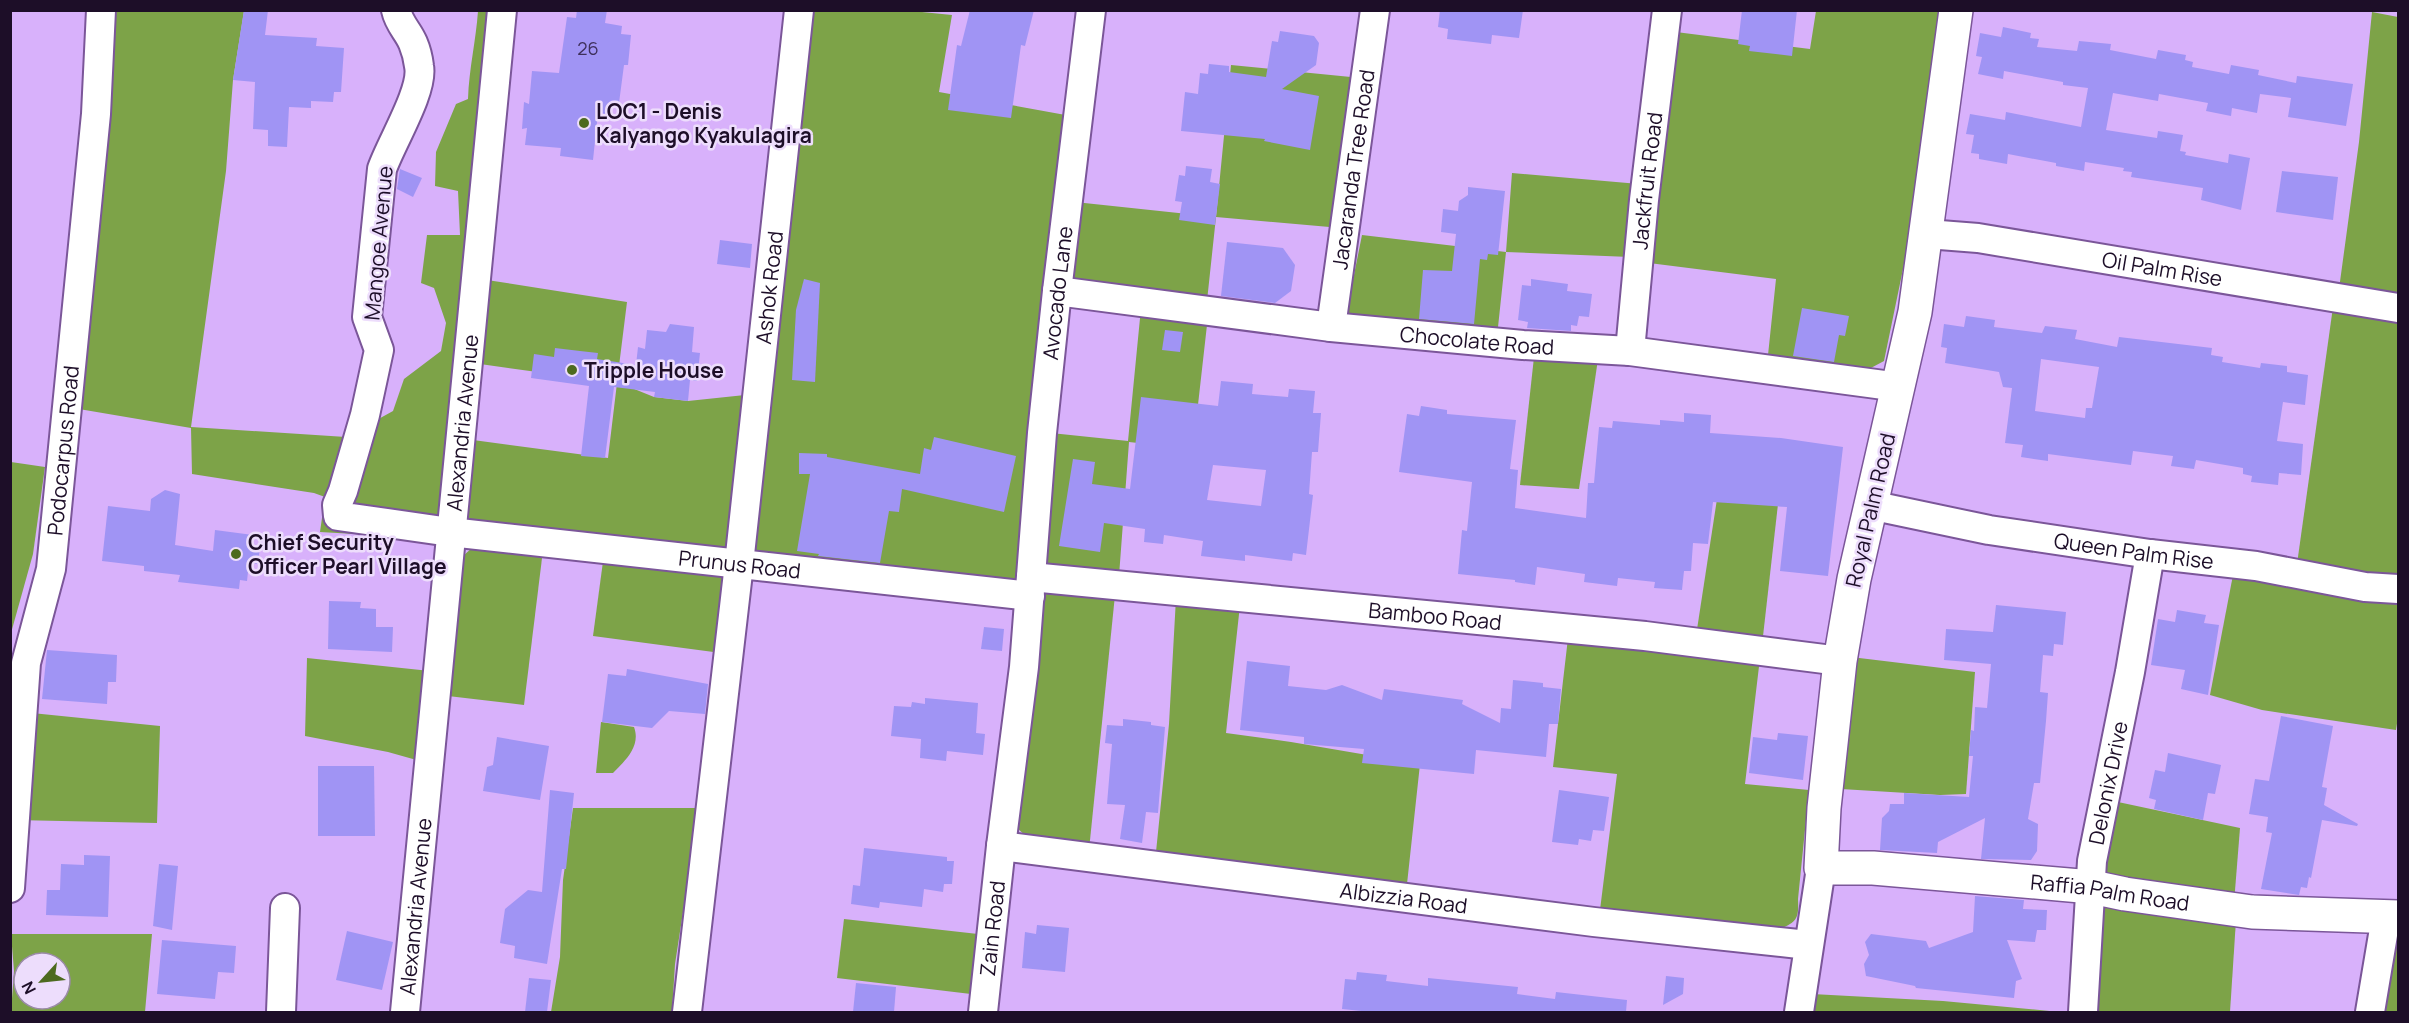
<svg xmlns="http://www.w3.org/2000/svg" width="2409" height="1023" viewBox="0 0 2409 1023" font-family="Manrope,sans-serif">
<rect width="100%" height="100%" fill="#d8b1fb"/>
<g fill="#7da348" fill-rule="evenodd">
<polygon points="902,10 952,15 939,92 1071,116 1017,595 737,569 772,391 812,11"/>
<path d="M105 11H244L233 80 226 171 191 427 346 437 393 411 404 379 441 351 446 323 434 288 421 283 427 235H460L458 191 435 186 436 152 456 104 468 99C469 69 476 40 478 11H495L442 539 320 532 325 497 314 493 192 474 191 428 73 408Z"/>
<polygon points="1816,11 1941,11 1909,240 1884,361 1869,369 1848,368 1768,355 1776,279 1649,263 1676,32 1810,49"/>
<polygon points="2372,12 2398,17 2398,301 2339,289 2359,142"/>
<polygon points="1231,65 1361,78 1341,228 1216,217 1207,301 1072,279 1075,202 1216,217"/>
<polygon points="1512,173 1639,184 1630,257 1506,252 1496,346 1344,325 1362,235 1506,252"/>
<polygon points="487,280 627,302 617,382 654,397 688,401 745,395 734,550 464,520 473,440 608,458 617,383 480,364"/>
<polygon points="2333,307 2398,317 2398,581 2297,564"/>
<polygon points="1141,308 1208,316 1193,449 1129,442 1119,576 1050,570 1039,558 1051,433 1128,441"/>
<polygon points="1535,348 1598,359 1579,489 1520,485"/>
<polygon points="11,462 45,467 33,554 11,633"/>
<polygon points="1717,499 1778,504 1762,645 1696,636"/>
<polygon points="473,547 543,550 524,705 448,696 463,556"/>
<polygon points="604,554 726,565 721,653 593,636"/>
<polygon points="2233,575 2398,597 2398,717 2396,730 2262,710 2210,695"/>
<polygon points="1051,588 1115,595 1089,850 1028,838 1015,826 1042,597"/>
<polygon points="1176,598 1240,605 1226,733 1291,742 1420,764 1407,884 1156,852 1169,724"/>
<path d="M1568 638 1760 658 1745 784 1809 790 1798 899C1799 918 1797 923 1778 929L1600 910 1617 774 1553 767Z"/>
<polygon points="1851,657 1975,672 1966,794 1940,795 1841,789"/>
<polygon points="307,658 430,671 420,761 388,752 305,736"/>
<polygon points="22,712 160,726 157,823 14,820"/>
<path d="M601 722 634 727C641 746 626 760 613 773H596Z"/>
<polygon points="2118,802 2240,828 2234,903 2102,876"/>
<polygon points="573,808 699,808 675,964 672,1012 551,1012 560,957 563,880"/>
<polygon points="2099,893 2236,920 2230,1012 2089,1012"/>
<polygon points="844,919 978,934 971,994 837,978"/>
<polygon points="2398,928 2398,1012 2380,1012"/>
<path d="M11 934H152L145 1012H11L14 971ZM24 963H60V999H24Z"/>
<polygon points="1812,994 1943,1001 2060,1012 1809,1012"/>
</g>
<g fill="#a094f4" fill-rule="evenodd">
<polygon points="244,10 268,10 265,35 317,38 316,46 344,48 341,92 334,92 333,102 311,101 311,108 289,107 287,147 268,146 268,130 253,129 255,82 233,80"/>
<polygon points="577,10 607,10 605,23 622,26 621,34 631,35 628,65 624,65 619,103 609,102 607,114 598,113 593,160 560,156 561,148 525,145 527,128 522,129 524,102 529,104 532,71 559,73 567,17 576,18"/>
<polygon points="970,10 1034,10 1025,46 1021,45 1011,118 948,110 957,45 961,46"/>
<polygon points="1440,10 1523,10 1519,38 1492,35 1491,44 1447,39 1448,29 1438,27"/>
<polygon points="1742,10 1797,10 1792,56 1749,51 1750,46 1738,44"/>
<polygon points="2003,27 2031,33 2030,38 2039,39 2037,47 2077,51 2079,41 2111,44 2110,50 2156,59 2158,50 2186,55 2185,60 2193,62 2192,67 2229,74 2231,65 2259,70 2258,75 2296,83 2297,76 2353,84 2346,126 2288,117 2291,98 2260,94 2257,113 2232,108 2231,116 2206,111 2208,103 2159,94 2158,101 2113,93 2106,130 2157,138 2158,131 2183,135 2180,151 2186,152 2185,155 2228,163 2229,154 2250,158 2241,210 2201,200 2203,188 2131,177 2132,172 2123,171 2124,168 2085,162 2084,171 2056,166 2056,163 2008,154 2007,164 1979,159 1979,154 1971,153 1974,135 1966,134 1970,114 2005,120 2006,112 2081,127 2088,88 2063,85 2063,82 2004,71 2003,79 1978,74 1982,57 1976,56 1980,33 2001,37"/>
<polygon points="1280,31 1314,36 1319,43 1316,65 1282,89 1319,96 1310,150 1264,141 1265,139 1181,131 1185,92 1198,94 1200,73 1208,74 1209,64 1229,66 1229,72 1266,77 1272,41 1278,42"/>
<polygon points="1186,166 1212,169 1210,182 1220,184 1215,225 1179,220 1182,202 1175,201 1179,175 1185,176"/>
<polygon points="400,169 422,178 413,197 397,189"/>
<polygon points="2282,171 2338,177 2333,220 2276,212"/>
<polygon points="1468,187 1505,191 1498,255 1488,254 1487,260 1480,259 1474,324 1419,319 1423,270 1452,271 1456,234 1441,232 1443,209 1458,211 1459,201 1468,195"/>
<polygon points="720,240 752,244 750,268 717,264"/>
<polygon points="1227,242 1283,248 1295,265 1291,291 1275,303 1221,296"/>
<polygon points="804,279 820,283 815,382 792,380 796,310"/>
<polygon points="1531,279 1568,284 1567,291 1592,294 1589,317 1579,316 1577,326 1571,325 1571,331 1527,328 1528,322 1518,320 1522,285 1531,286"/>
<polygon points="1802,308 1849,316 1845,336 1839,335 1834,362 1793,356"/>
<path d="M1966 316 1995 320 1994 327 2042 333 2045 326 2077 330 2075 339 2117 347 2119 337 2212 348 2211 355 2223 357 2222 362 2260 368 2261 363 2287 366V372L2308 375 2305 405 2283 402 2277 441 2303 444 2301 475 2279 473 2278 485 2251 482 2252 476 2243 474V468L2196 460 2194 469 2171 466 2173 456 2133 451 2131 465 2048 454V461L2021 457 2023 445 2005 443 2012 388 2003 387 1999 372 1945 363 1947 348 1941 347 1944 324 1964 327ZM2041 359 2099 367 2092 408H2086L2085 418 2035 411Z"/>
<polygon points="670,324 694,327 692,352 700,353 697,381 690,380 688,401 654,397 655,392 614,387 605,458 581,456 589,386 531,378 534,354 554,357 555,348 580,351 598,353 597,359 636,365 638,347 645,349 647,330 666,332"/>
<polygon points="1165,330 1183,332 1180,352 1162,350"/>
<path d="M1221 381 1253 384 1252 394 1288 397 1289 389 1315 391 1313 413H1321L1318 452H1312L1309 494 1313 495 1306 555 1293 553 1292 561 1245 555V561L1201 556 1203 541 1164 535 1163 544 1144 542 1145 529 1104 523 1100 552 1059 546 1073 459 1095 462 1092 484 1130 489 1141 397 1218 406ZM1213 465 1266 470 1261 506 1207 500Z"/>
<polygon points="1421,406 1447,410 1447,414 1516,420 1510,469 1518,470 1515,508 1586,518 1588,483 1594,483 1599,427 1612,428 1613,421 1660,425 1660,420 1684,422 1684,413 1711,415 1710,433 1781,438 1843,447 1828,576 1780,571 1787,507 1713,502 1708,544 1693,543 1691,571 1684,571 1682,590 1654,588 1655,582 1618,578 1617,586 1584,582 1585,574 1537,567 1535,585 1515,582 1515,580 1458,574 1462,530 1467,531 1472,482 1399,472 1407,414 1419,416"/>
<polygon points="934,437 1016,456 1004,512 902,489 899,512 889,511 880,563 818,556 819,554 797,551 810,474 799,474 799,453 827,454 827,457 920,474 924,448 931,450"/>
<polygon points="165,490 180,494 175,545 213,551 215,530 253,535 252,545 260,546 258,564 249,563 247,581 240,580 239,589 178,582 180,575 144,571 144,566 102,561 108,506 150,511 151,499"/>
<polygon points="329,601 361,602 360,608 376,609 376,627 393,627 392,652 328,649"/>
<polygon points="1996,605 2066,612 2063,645 2054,644 2053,656 2043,655 2040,692 2048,693 2046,721 2040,783 2034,783 2028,819 2038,824 2037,851 2031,860 1981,859 1985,818 1938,842 1937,853 1880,850 1882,818 1889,811 1890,804 1904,804 1904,793 1969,797 1973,756 1969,756 1971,730 1974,731 1975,707 1987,708 1991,664 1944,660 1946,629 1993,632"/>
<polygon points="2177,610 2206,615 2204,623 2219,625 2208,695 2181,689 2185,670 2151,665 2158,619 2175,622"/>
<polygon points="984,627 1004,629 1002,651 981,649"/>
<polygon points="47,650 117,655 116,682 108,682 107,704 42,699"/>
<polygon points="1247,661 1290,666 1288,686 1326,690 1342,685 1382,700 1384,689 1463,700 1462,704 1500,723 1501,708 1511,709 1513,680 1543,683 1543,687 1561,689 1558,724 1549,724 1546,757 1476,750 1474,774 1362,763 1364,749 1304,744 1304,737 1240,730"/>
<polygon points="627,669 708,684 705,714 669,711 652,728 602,722 608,674 626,676"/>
<polygon points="925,698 978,703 976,733 985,734 983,755 947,751 946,761 920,758 921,739 891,736 894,706 911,707 912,702 925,704"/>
<polygon points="2281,716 2333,726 2322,787 2327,788 2324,805 2358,824 2357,826 2322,820 2311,878 2309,877 2307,888 2301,887 2299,895 2261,889 2272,833 2266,832 2268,817 2249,814 2255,779 2269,781"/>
<polygon points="1123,719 1151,722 1151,725 1165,727 1158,813 1146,812 1142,843 1120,839 1125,805 1107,804 1112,744 1105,743 1107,725 1123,726"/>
<polygon points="1778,733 1808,736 1803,780 1749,773 1753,737 1777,740"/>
<polygon points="497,737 549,746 540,800 483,791 487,767 493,765"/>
<polygon points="2168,753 2221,765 2215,794 2208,793 2203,820 2154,809 2156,800 2149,798 2155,770 2165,772"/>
<polygon points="318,766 374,766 375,836 318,836"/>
<polygon points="550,790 574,793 566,869 562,869 547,964 514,958 515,946 500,943 505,909 528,890 542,892"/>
<polygon points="1559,790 1609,797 1604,831 1593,830 1591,841 1579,839 1578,845 1552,842"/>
<polygon points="864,848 947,857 947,861 954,861 952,884 944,884 943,892 924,889 922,907 880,902 879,908 851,904 853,885 860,886"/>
<polygon points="84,855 110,856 108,917 46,915 47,890 60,890 61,864 84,865"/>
<polygon points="159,864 178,866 172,930 153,926"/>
<polygon points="1975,896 2024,900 2023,909 2047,910 2046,930 2037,930 2035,942 2007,940 2022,979 2016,981 2014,998 1916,988 1915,986 1866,976 1864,964 1869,955 1865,942 1871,934 1926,941 1929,948 1973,932"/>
<polygon points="1037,925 1069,928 1065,972 1022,968 1025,932 1036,934"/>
<polygon points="347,931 393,942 382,990 336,980"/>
<polygon points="162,940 236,946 234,973 218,972 215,999 157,994"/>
<polygon points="1357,972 1387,975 1386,981 1428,986 1428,978 1518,987 1517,994 1555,999 1556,992 1627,1000 1626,1012 1371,1012 1342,1009 1345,979 1356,980"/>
<polygon points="1666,976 1684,978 1683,994 1663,1005"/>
<polygon points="529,978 551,980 547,1012 525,1012"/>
<polygon points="856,983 896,987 894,1012 853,1012"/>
</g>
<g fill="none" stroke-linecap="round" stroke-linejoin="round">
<defs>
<g id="minor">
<path id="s1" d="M396 10C399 24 408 31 413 43 416 50 418 58 419 66 424 90 391 143 382 169L367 317 379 350 365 415 343 491 337 505 338 516 450 532 1030 596"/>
<path id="s2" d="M1927 234 1978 238 2398 308"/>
<path id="s3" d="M1057 291 1331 327 1523 345 1630 351 1899 387"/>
<path id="s4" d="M1331 327 1375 10"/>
<path id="s5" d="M1630 351 1644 200 1667 10"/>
<path id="s6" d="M1870 505 1989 530 2150 554 2256 566 2365 587 2398 589"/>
<path id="s7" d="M1031 577 1645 636 1840 661"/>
<path id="s8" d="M1001 846 1594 922 1808 945"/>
<path id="s9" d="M10 888 26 663 51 569 96 114 101 10"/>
<polyline points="281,1012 285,908"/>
<path id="s10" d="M405 1012 502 10"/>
<path id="s11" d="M687 1012 739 564 799 10"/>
<path id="s12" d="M983 1012 1001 846 1024 667 1042 433 1057 291 1091 10"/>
<polyline points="1799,1012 1821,868"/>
<path id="s13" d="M2083 1012 2092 861 2130 672 2150 554"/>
<polyline points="2370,1012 2386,917"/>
</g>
<g id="tertiary">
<path id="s14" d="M1956 10 1915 312 1854 579 1840 661 1824 808 1821 868H1873L2092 887 2125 894 2252 912 2398 917"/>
</g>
</defs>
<use href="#minor" stroke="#7b5699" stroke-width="32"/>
<use href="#tertiary" stroke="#7b5699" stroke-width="36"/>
<use href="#minor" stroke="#fff" stroke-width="28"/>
<use href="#tertiary" stroke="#fff" stroke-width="33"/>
</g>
<g fill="#4d6a1f" stroke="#edddfc" stroke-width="2">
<circle cx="584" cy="123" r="6"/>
<circle cx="572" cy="370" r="6"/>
<circle cx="236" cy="554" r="6"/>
</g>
<g text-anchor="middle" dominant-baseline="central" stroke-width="5" stroke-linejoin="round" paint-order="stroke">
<g font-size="18" fill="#3e305b">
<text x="588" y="48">26</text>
</g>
<g font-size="21" font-weight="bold" fill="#1d0e28" stroke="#edddfc" text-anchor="start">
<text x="596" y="111">LOC1 - Denis<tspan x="596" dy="24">Kalyango Kyakulagira</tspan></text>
<text x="584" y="370">Tripple House</text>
<text x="248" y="542">Chief Security<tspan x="248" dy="24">Officer Pearl Village</tspan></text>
</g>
<g font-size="21" fill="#1d0e28" stroke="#edddfc">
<text stroke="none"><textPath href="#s4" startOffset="159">Jacaranda Tree Road</textPath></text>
<text stroke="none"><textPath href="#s5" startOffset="171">Jackfruit Road</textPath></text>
<text transform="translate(378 243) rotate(-85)">Mangoe Avenue</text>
<text stroke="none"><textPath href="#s2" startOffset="238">Oil Palm Rise</textPath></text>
<text stroke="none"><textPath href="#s11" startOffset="729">Ashok Road</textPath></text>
<text stroke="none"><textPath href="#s12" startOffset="723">Avocado Lane</textPath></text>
<text stroke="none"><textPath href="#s3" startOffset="423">Chocolate Road</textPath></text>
<text stroke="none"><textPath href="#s10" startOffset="592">Alexandria Avenue</textPath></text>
<text stroke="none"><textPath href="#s9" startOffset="442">Podocarpus Road</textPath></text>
<text transform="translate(1870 510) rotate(-77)">Royal Palm Road</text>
<text stroke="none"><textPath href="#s6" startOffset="268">Queen Palm Rise</textPath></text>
<text stroke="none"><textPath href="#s1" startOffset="932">Prunus Road</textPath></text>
<text stroke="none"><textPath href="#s7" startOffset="406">Bamboo Road</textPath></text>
<text stroke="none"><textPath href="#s13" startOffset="231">Delonix Drive</textPath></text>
<text stroke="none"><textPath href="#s14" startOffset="1160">Raffia Palm Road</textPath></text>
<text stroke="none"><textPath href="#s8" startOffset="406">Albizzia Road</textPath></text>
<text stroke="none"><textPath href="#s10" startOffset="106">Alexandria Avenue</textPath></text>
<text stroke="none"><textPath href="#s12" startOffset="84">Zain Road</textPath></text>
</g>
</g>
<rect width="2409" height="1023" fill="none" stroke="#1d0e28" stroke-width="24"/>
<g transform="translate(42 981) rotate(243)"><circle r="28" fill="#edddfc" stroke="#9a8aa7" stroke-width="1.5"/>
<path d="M0-4.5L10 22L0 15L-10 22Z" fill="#4d6a1f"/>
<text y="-9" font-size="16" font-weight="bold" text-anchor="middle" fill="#1d0e28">N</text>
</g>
</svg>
